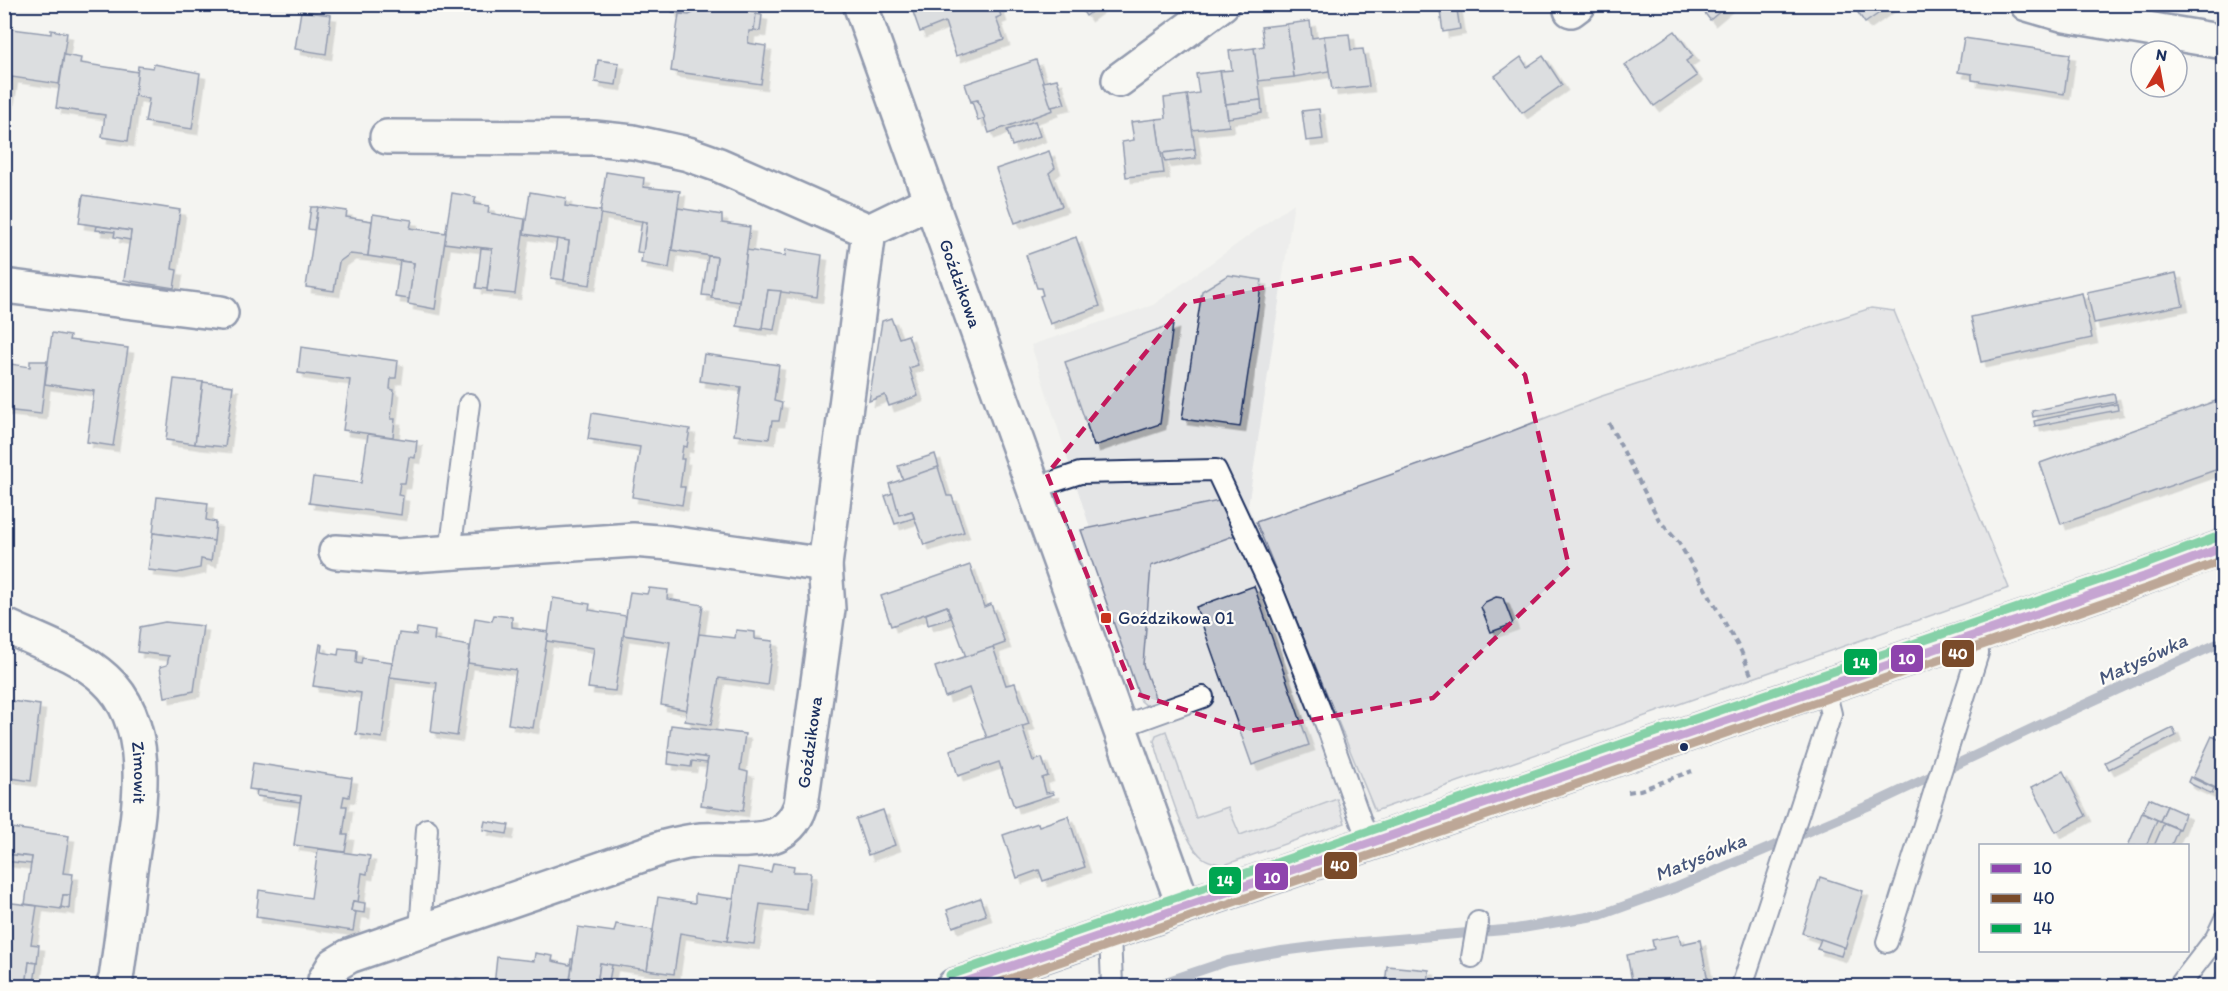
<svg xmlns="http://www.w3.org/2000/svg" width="2228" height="991" viewBox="0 0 2228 991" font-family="Itim,sans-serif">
<defs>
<filter id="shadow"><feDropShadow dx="5.5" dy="5.5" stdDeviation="0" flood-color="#0004"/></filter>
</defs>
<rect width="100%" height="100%" fill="#f4f4f1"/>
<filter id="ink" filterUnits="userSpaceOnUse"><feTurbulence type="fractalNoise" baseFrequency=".0167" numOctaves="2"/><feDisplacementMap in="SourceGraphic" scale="12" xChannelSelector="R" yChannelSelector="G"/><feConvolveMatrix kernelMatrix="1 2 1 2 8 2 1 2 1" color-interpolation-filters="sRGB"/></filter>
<g filter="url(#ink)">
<polygon fill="#e4e5e6" points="1294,203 1248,506 1375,811 1224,865 1212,862 1201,857 1186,835 1154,741 1090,528 1031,345 1153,305"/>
<g fill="#d4d6db" stroke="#78829c" stroke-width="1.5">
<polygon points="1871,308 1894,311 2009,588 1375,811 1256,522 1484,442 1599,397"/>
<polygon points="1228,499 1241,533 1151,566 1143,665 1157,703 1147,706 1141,701 1081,530"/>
<path d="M1166 731 1196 818 1228 807 1240 835 1337 799 1345 823 1224 865C1216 863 1208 862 1202 857 1181 840 1163 768 1154 741L1156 735Z"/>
</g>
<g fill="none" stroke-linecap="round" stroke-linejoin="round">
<polyline stroke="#717c98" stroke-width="10" points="1154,986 1228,961 1282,951 1337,944 1516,929 1600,915 1675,888 1877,802 2042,724 2224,641"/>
</g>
<g fill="#bfc3cc" stroke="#1b2f5e" stroke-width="1.5" filter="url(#shadow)">
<polygon points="670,4 696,4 695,12 689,15 672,12"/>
<polygon points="696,4 753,4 752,12 756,13 754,27 753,31 749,31 748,43 766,46 761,84 671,71 679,14 689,15 695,12"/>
<polygon points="935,4 997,4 1001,16 996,18 1004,40 956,56 945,22 920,32 913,12"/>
<polygon points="1078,4 1102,4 1086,16"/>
<polygon points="1439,4 1456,4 1460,29 1443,32"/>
<polygon points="1698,4 1729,4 1710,20"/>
<polygon points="1852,4 1892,4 1865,23"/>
<polygon points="301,11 331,15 326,54 295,49"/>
<polygon points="756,14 762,15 760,31 754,30"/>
<polygon points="1310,21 1312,38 1324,36 1329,71 1294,77 1287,24"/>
<polygon points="1287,24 1294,77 1258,81 1254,48 1264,46 1261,27"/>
<polygon points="4,28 51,34 51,30 67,33 59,84 12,77 4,124"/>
<polygon points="1675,31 1693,56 1686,61 1697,76 1654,106 1625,65"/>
<polygon points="1349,34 1351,50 1363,49 1369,86 1332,90 1324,36"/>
<polygon points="1964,38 2070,54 2064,94 1972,80 1972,74 1958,72"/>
<polygon points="1254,48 1261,100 1226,104 1220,71 1232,70 1229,51"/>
<polygon points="64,55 81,58 80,63 138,72 128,141 102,137 105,115 56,108"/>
<polygon points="1543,56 1562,85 1522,113 1495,76 1521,57 1527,67"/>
<polygon points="598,60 619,63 616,85 595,82"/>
<polygon points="1036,60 1053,110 989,133 978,100 971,102 965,84"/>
<polygon points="154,64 200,73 192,129 145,122 149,99 135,96 138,66 153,68"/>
<polygon points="1220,71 1229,126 1192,130 1187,95 1199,93 1196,74"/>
<polygon points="1057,79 1065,104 1051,107 1043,82"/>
<polygon points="1187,95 1195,149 1161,154 1156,119 1166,118 1164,98"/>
<polygon points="977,100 985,118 978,121 972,101"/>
<polygon points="1261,100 1262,113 1228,118 1226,104"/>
<polygon points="1319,109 1323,139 1306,141 1302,111"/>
<polygon points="1156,119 1164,173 1126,177 1122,142 1134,140 1131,122"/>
<polygon points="1035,121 1040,136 1012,146 1007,130"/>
<polygon points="1195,149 1196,158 1165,162 1163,153"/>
<polygon points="1049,151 1055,168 1049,173 1062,206 1015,223 996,169"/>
<polygon points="606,172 644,178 643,187 680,191 669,268 641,263 647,222 600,214"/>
<polygon points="530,192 566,198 565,206 601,211 590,285 564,281 569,241 524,234"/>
<polygon points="452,193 476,197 474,204 489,206 488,213 525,219 515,294 487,291 492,249 444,243"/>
<polygon points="83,195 180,210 172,269 177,270 174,288 124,280 131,231 79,223"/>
<polygon points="311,207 318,207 314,230 308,229"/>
<polygon points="318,207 347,211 346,217 372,221 368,256 350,254 339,262 334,291 306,287"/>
<polygon points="678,208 722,215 722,223 750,227 740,302 711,298 717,257 672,250"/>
<polygon points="373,214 412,220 410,228 446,233 435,309 408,304 414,263 368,256"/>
<polygon points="642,221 647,222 643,253 637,252"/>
<polygon points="97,226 131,231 130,240 114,237 115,232 96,230"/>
<polygon points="1076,237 1100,306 1050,324 1040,296 1043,295 1041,288 1037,288 1026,255"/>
<polygon points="557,239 569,241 564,280 551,278"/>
<polygon points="481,248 492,249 487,289 476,288"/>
<polygon points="786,249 822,255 817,297 768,290 762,330 737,326 747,250 785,256"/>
<polygon points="708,256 717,257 712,296 702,295"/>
<polygon points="400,261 414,263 409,299 395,297"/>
<polygon points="2176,273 2183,305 2094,323 2087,292"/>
<polygon points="1228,275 1262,280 1240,427 1182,419 1202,291"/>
<polygon points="768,290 781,291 774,330 762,328"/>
<polygon points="2082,293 2092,338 1981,362 1971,317"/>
<polygon points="891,318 899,338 908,335 918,365 909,368 918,396 889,406 885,395 869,401 882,321"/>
<polygon points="1173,324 1160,424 1094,446 1065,362"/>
<polygon points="52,333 70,336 69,340 128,348 113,446 87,442 94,391 45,384"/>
<polygon points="301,347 398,361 396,378 391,378 390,389 394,390 391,419 395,419 393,437 343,430 350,380 298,373"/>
<polygon points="704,354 779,365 774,401 782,403 779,421 772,421 769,439 734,435 741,387 700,381"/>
<polygon points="30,361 47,361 41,414 4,410 4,363 30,367"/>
<polygon points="174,379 203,382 195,444 166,440"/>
<polygon points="203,382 233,386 225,447 195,444"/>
<polygon points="2114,394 2116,402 2033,417 2032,411"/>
<polygon points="2224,398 2224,467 2061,524 2040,463"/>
<polygon points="2117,404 2118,410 2035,426 2034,421"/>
<polygon points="592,413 690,429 687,447 683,446 681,459 684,459 680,487 685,487 682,505 632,497 640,447 588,439"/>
<polygon points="368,434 417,441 415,458 409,457 405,483 400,483 398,495 403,496 401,515 309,503 313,477 361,483"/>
<polygon points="935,454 939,467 903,480 898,466"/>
<polygon points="938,467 947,496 952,496 964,532 924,545 912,511 899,515 889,484"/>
<polygon points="893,493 899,515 912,511 914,518 895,524 885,496"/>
<polygon points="157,497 208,503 206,520 216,522 214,541 153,533"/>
<polygon points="153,533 214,541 211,561 201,559 200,568 177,573 148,570"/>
<polygon points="970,565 984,607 991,604 1005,643 966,657 947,606 891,626 881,596"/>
<polygon points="1254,586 1309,745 1252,765 1196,607"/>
<polygon points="649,588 668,590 667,599 703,605 687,710 661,705 670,642 623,635 630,592 647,594"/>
<polygon points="1496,597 1503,598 1513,624 1491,632 1481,607 1485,602"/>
<polygon points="553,598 590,604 589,610 626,616 615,691 588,688 594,648 547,641"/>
<polygon points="947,606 951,618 928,625 926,614"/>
<polygon points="494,615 512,617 512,627 548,632 533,728 508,724 516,670 468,663 475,618 492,621"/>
<polygon points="165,622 203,626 194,691 165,697 160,667 167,665 169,656 137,652 140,627"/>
<polygon points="417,628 435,631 434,640 470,646 457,736 431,732 437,683 390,677 399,633 416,635"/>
<polygon points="736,630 755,632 755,639 773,641 767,685 719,678 711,725 685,721 699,634 735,638"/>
<polygon points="320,644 322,645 321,652 338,655 339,648 357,650 356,663 361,664 362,658 392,662 382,738 356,734 361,693 313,686"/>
<polygon points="993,647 1006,685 1015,683 1029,724 987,738 969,688 945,697 935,667"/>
<polygon points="4,700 40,705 31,781 4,777 9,736 4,735"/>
<polygon points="671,725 745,734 740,770 748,772 743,811 701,805 708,758 668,752"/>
<polygon points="1022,726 1033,761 1042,758 1048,776 1042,778 1046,793 1053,792 1054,794 1014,807 999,762 958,776 950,750"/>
<polygon points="2173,728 2176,736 2109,769 2105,762"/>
<polygon points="2212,736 2224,742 2224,792 2193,777"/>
<polygon points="669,752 708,758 707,763 692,761 691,767 668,764"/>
<polygon points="253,763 352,778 349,797 344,796 342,806 347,806 343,835 348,835 345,852 294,845 301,796 249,789"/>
<polygon points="2063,771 2086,816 2056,832 2032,787"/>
<polygon points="2190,777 2214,788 2212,794 2191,784 2188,782"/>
<polygon points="257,790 301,796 300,802 256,796"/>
<polygon points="2149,798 2167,806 2160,821 2142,813"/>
<polygon points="2167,806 2185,814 2179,829 2160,821"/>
<polygon points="883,810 895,845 868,855 856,819"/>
<polygon points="2142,813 2157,820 2146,846 2128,846"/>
<polygon points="1068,816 1085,867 1043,881 1039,870 1017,878 1003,835 1038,823 1039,826"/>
<polygon points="485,821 509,825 507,834 483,830"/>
<polygon points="2164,823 2178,829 2171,846 2154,846"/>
<polygon points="4,827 69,836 63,873 73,874 70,895 63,895 61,909 25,904 32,857 4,854"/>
<polygon points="318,849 370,856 367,874 362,873 358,902 353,901 351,911 356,912 353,931 256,917 259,890 311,898"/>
<polygon points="4,854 32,857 31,864 4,861"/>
<polygon points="773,863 794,866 793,872 811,872 807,910 760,904 754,944 727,941 738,867 771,872"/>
<polygon points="1820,877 1863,891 1845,948 1802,933"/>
<polygon points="695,894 734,899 727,941 680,933 674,974 647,970 658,897 695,903"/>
<polygon points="63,895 70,895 69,909 61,907"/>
<polygon points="980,898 986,915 953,927 947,910"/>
<polygon points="353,901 365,903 364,913 351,911"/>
<polygon points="4,902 37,906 31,944 39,945 37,963 29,962 27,981 4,978"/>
<polygon points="616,924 653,930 647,970 600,963 597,986 569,986 578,927 614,932"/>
<polygon points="1679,935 1681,944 1700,940 1708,981 1678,986 1633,986 1627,955 1654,949 1652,940"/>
<polygon points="1821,939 1844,947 1841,956 1817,949"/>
<polygon points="535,953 553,956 552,961 570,965 571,959 573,959 569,986 494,986 497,957 534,961"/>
<polygon points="29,962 37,963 34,983 32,980 27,979"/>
<polygon points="600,963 612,965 608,986 597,986"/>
<polygon points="1387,966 1429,970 1428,986 1385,986"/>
<polygon points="456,978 475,981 474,986 418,986 419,981 455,986"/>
</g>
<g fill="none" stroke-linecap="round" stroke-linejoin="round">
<defs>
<g id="service">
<polyline points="1034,488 1080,473 1216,470 1273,592 1329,732 1369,844"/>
<polyline points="450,553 469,404"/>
<polyline points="1120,727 1203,697"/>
<polyline points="420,932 427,829"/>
<polyline points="1110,933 1112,986"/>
<polyline points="1887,942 1978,653 1975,634"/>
<polyline points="1472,957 1478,922"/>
<polyline points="1742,986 1831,714 1824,686"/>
<polyline points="2179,986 2216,938 2224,921"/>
</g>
<g id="minor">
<path id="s1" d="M860 4 1184 907"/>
<polyline points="2027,4 2065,15 2224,42"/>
<polyline points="1571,10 1579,4"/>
<polyline points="1119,80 1222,4"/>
<polyline points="387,137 594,138 633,142 688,154 719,165 869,231"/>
<polyline points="4,286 221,313"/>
<polyline points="336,552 397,556 633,540 670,543 825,565"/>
<path id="s2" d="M4 625C37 641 78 654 105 679 156 725 139 810 130 870 126 906 121 943 116 979L113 986"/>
<path id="s3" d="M325 980 334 965 349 956 665 847C677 844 689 841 701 840 740 838 786 851 801 805L828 609 825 565 869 231 931 201"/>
</g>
<polyline id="tertiary" points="954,986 2144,577 2224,547"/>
</defs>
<use href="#service" stroke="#1b2f5e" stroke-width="24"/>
<use href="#minor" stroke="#1b2f5e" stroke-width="38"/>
<use href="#tertiary" stroke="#1b2f5e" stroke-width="38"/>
<g stroke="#1b2f5e" stroke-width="4" stroke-dasharray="6 4.5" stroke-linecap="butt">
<polyline points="1609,423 1659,520 1679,543 1741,651 1752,677"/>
<polyline points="1628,792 1640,790 1692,771"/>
</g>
<use href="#service" stroke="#fdfcf7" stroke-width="20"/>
<use href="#minor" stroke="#fdfcf7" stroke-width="33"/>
<use href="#tertiary" stroke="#fdfcf7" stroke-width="33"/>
<defs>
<polyline id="bus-1" points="954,986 2144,577 2224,547"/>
<polyline id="bus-2" points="989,986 2148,588 2224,560"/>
<polyline id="bus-3" points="950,975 2140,566 2220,536"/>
</defs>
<use href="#bus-1" stroke="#fdfcf7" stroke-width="14"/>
<use href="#bus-2" stroke="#fdfcf7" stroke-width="14"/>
<use href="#bus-3" stroke="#fdfcf7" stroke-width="14"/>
<use href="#bus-1" stroke="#8e44ad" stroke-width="9"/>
<use href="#bus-2" stroke="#7a4b2a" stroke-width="9"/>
<use href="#bus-3" stroke="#00a651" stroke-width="9"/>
</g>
</g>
<path d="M0 0H2228V991H0ZM1412 258 1525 375 1569 567 1433 698 1250 731 1134 693 1047 474 1186 303Z" fill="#f4f4f1" fill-opacity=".55" fill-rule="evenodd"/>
<path fill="none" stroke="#c2185b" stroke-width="4.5" stroke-dasharray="12 8" stroke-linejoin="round" d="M1412 258 1525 375 1569 567 1433 698 1250 731 1134 693 1047 474 1186 303Z"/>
<rect fill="#c8321e" stroke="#fdfcf7" stroke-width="2" x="1100" y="612" width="12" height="12" rx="3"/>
<circle fill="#1b2f5e" stroke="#fdfcf7" stroke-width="2" cx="1684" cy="747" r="5"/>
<g text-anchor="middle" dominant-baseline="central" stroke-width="4.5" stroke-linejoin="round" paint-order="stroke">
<g font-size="18" fill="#1b2f5e" stroke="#fdfcf7">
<text stroke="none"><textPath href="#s1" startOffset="297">Goździkowa</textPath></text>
<text stroke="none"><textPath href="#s3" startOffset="585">Goździkowa</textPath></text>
<text stroke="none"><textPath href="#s2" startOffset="218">Zimowit</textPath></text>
</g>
<g font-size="18" fill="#1b2f5e" stroke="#fdfcf7" text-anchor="start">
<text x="1118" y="618">Goździkowa 01</text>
</g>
<g font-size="20" font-style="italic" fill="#46567b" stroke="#fdfcf7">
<text transform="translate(2142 659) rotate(-25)">Matysówka</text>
<text transform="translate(1700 857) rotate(-22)">Matysówka</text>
</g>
</g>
<g stroke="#fdfcf7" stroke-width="2">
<rect x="1941" y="639" width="34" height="29" rx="6" fill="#7a4b2a"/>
<rect x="1890" y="644" width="34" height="29" rx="6" fill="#8e44ad"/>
<rect x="1843" y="648" width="35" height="28" rx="6" fill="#00a651"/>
<rect x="1323" y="851" width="35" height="29" rx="6" fill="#7a4b2a"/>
<rect x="1254" y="862" width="35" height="29" rx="6" fill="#8e44ad"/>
<rect x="1208" y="866" width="34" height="29" rx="6" fill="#00a651"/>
</g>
<g font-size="16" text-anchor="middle" font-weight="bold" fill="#fff">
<text x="1958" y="659">40</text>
<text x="1907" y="664">10</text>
<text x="1861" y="668">14</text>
<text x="1340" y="871">40</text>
<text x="1272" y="883">10</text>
<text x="1225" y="886">14</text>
</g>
<rect width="2228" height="991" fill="none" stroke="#fdfcf7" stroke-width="24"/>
<rect x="12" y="12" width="2204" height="967" fill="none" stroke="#1b2f5e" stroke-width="2" filter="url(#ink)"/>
<rect x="1979" y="844" width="210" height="108" fill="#fdfcf7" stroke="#a3aaba" stroke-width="1.5"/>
<rect x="1991" y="864" width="30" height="9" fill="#8e44ad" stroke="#a3aaba" stroke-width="1.5"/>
<text x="2033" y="874" font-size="18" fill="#1b2f5e">10</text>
<rect x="1991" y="894" width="30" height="9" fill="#7a4b2a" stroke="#a3aaba" stroke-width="1.5"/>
<text x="2033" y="904" font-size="18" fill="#1b2f5e">40</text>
<rect x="1991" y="924" width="30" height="9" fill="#00a651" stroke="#a3aaba" stroke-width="1.5"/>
<text x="2033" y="934" font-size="18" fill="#1b2f5e">14</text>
<g transform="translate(2159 69) rotate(10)"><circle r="28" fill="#fdfcf7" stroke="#a3aaba" stroke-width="1.5"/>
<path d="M0-4.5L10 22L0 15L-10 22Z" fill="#c8321e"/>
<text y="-9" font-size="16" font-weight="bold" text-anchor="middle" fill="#1b2f5e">N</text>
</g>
</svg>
